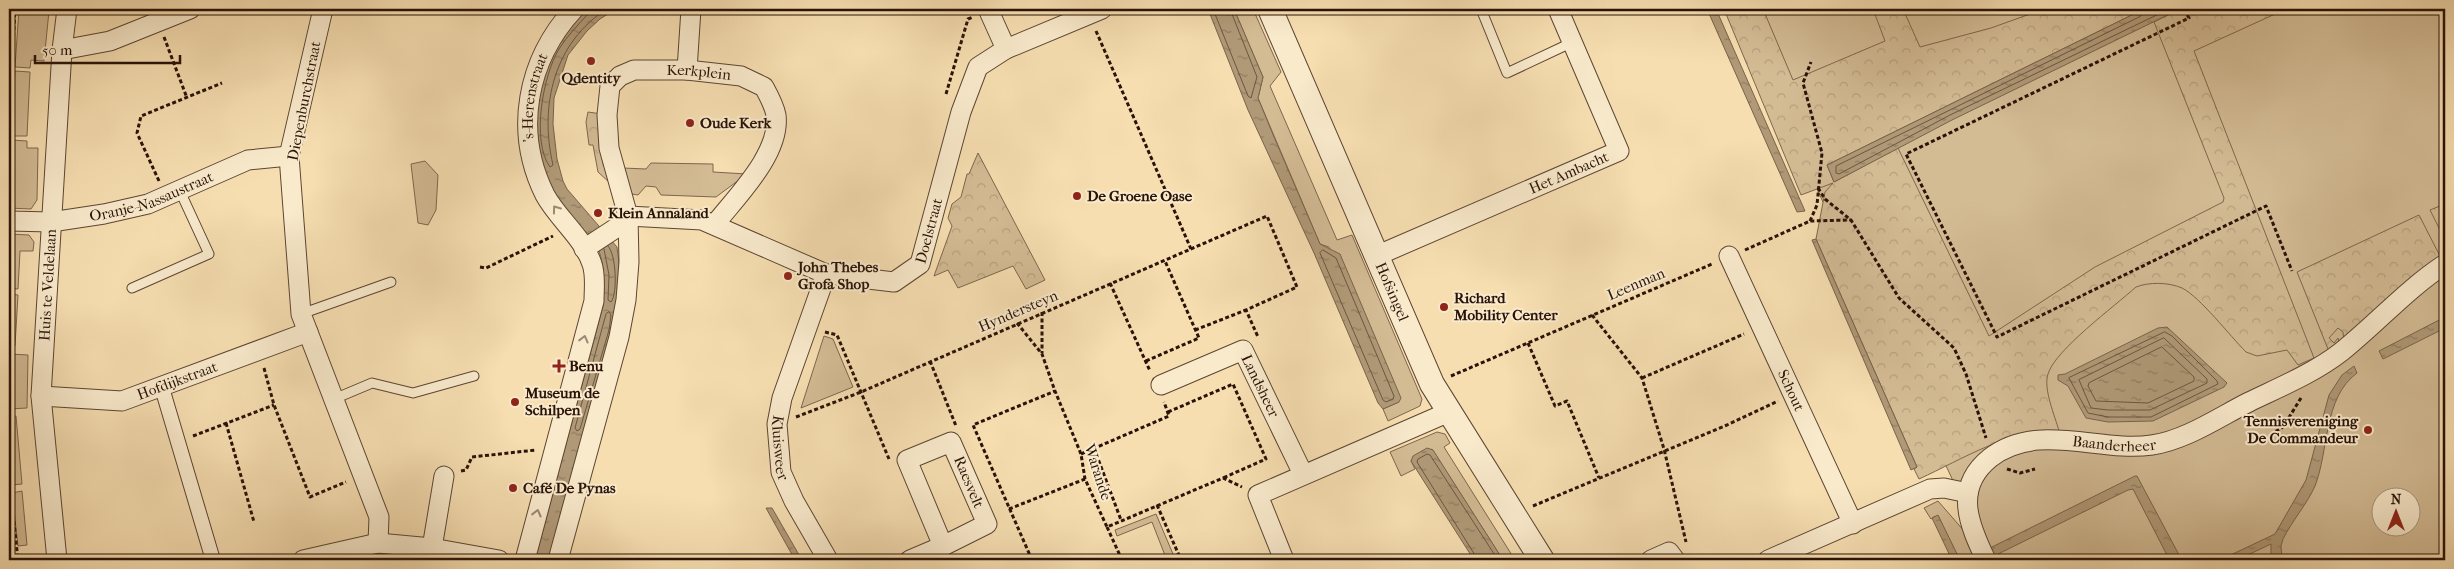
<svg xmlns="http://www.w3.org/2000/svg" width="2454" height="569" viewBox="0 0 2454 569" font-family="'IM FELL French Canon',serif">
<defs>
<pattern id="forest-crowns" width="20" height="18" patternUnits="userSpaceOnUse" patternTransform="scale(1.25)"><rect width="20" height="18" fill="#d3bb94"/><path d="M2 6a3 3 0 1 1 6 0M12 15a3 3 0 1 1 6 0" fill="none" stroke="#b5a07e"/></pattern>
<pattern id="water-ripples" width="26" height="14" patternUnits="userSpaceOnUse" patternTransform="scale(1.25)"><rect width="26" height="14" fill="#b09977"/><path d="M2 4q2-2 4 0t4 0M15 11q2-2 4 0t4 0" fill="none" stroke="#8f7b60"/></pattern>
</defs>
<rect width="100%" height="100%" fill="#f6deb1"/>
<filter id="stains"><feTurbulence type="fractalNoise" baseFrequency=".004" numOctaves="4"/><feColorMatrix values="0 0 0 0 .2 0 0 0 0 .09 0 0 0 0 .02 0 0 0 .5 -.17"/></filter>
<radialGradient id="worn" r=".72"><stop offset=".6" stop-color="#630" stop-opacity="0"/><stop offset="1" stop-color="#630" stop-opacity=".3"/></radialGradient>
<g fill="#d3bb94" stroke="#7e664e" fill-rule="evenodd">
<polygon points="19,9 48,9 49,11 44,61 31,60 30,68 15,67"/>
<polygon points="1234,9 1253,9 1281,72 1270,86 1337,240 1352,235 1422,399 1420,406 1388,421 1383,409 1399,402 1329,247 1320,244 1258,98 1263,77"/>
<path d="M1733 9H2445V560H1990ZM2382 496H2412V526H2382Z"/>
<polygon points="15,71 30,72 27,136 11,136"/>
<polygon points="12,140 27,141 27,148 38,148 37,200 31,209 9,208"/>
<polygon points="425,161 438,175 436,210 428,225 418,223 411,164"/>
<polygon points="651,163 713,164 713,172 747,174 716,197 661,195 656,187 646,186 638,195 632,194 623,168 646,169"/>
<polygon points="9,234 29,235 34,242 33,251 20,251 18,289 9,288"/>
<polygon points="9,294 18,295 15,346 9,345"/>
<polygon points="824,336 833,339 853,387 801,408"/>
<polygon points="9,354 28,355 27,408 9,409"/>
<polygon points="16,416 22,484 12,485 9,417"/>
<polygon points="1437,432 1445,434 1450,443 1444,447 1515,560 1503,560 1432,449 1411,461 1415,469 1401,476 1390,452"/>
<polygon points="22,491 27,545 18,546 12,493"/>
<polygon points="1938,501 1965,532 1981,560 1959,558 1935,516 1931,519 1924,508"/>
<polygon points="1156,514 1173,554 1175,560 1162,560 1166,558 1152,522 1117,536 1115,530"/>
</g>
<g fill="url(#forest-crowns)" stroke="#7e664e">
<path d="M1724 9H1763L1793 80 1885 41 1873 9H1903L1920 47 1991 28 2044 9H2144L1827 165 1834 182 1898 148 1989 336 2095 267 2223 202 2224 198 2154 22 2180 9H2286L2194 51 2314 358 2298 365 2287 350 2257 356 2246 352C2230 336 2200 297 2182 288 2168 282 2149 282 2136 287 2115 306 2055 350 2048 374 2043 389 2055 416 2059 431 2011 428 1963 459 1919 479L1914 469 1917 467 1816 239 1825 192 1833 183 1801 195Z"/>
<polygon points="588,112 602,114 610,183 598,172 593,145 589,145 586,122"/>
<polygon points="978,153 1045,280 1026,289 1013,266 958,288 948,270 934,276 952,226 948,218 952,204 961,197 967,174 969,174"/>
<polygon points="2445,204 2445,240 2430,210"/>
<polygon points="2419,215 2442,260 2344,341 2343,332 2338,328 2329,338 2334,343 2338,338 2340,345 2330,354 2297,272"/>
</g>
<g fill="url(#water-ripples)" stroke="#7a634a">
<path d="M586 9H616L600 19 587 31 568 55 554 98 553 124 557 159 563 181 567 189 617 247 620 271 614 331 550 560H535L603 306C604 283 606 256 591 236 589 233 585 232 582 229 574 222 564 210 558 200 532 155 527 92 554 46 563 32 575 20 586 9Z"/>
<polygon points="1208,9 1234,9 1263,77 1258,98 1274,137 1320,244 1340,254 1401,398 1399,402 1383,409 1378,403 1314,253 1248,110"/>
<polygon points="1707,9 1716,9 1805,211 1797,212"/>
<polygon points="2144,9 2180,9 1952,120 1834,182 1827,165"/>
<polygon points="1816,239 1917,467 1911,470 1812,240"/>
<polygon points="2445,317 2445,328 2383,359 2379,351"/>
<polygon points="2167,327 2227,383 2224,387 2153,421 2108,422 2086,418 2068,386 2058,380 2058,375 2065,374 2158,328"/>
<path d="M2354 366 2357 373C2323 398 2329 451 2315 486 2307 504 2292 521 2283 539L2281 546 2282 560H2271V544L2237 560H2220L2275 534 2306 480 2329 395 2342 375Z"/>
<polygon points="1427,448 1433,450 1503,560 1474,560 1411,461 1413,456"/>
<polygon points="2135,476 2137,476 2178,553 2179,557 2175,560 2169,559 2133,489 2128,490 1994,556 1990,548"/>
<polygon points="766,508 772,508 802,560 795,560"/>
<polygon points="1938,515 1959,558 1962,560 1952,560 1932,518"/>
</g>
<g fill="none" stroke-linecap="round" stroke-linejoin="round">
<g stroke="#6c563f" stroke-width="1">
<path d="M589 9 588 14C578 25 567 36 559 49 543 75 531 141 550 167L553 165C539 106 554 42 607 9"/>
<polyline points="1213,9 1248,96 1251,98 1257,77 1230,9"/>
<polyline points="2145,9 2141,16 1836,166 1836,173 1839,174 1950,115 2169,9"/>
<path d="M604 249 609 275 608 300 611 302C618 293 616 254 608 246"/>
<polygon points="1323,250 1336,258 1394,396 1393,399 1386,402 1383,400 1320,253"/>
<polygon points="609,312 611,315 609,330 580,429 577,431 575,428 606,314"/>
<polygon points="2165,332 2172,336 2217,381 2218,384 2151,417 2108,417 2088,413 2069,378"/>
<polygon points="2164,338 2207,379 2207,383 2150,410 2108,410 2091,408 2079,380"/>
<polygon points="2162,347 2194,377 2194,381 2148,403 2096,401 2088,386 2089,383"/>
<polyline points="1478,560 1417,462 1418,459 1427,454 1430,455 1498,560"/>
</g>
<defs>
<g id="service">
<polyline points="1481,9 1507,73 1573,42"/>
<polyline points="132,288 209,254 179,189"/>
<polyline points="301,314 391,282"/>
<polyline points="334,399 372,383 413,393 474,376"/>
</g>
<polyline id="pedestrian" points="162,388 213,560"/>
<g id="minor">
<polyline points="323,9 289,156 301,314 379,517 378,543"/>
<polyline points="988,9 1006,49"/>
<polyline points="62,50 110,41 190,9"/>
<polyline points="687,70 691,9"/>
<path id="s1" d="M9 221 51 222 104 214 148 204 248 160 289 156"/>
<path id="s2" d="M584 249 616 228 628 216 702 220 826 274 894 282 920 264 961 112 978 67 1006 49 1102 9"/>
<path id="s3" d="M1376 256 1619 151 1558 9"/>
<path id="s4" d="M1729 256 1853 524"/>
<path id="s5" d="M826 274 782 398 777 424 781 472 794 501 828 560"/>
<path id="s6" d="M1161 385 1243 350 1303 474"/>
<path id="s7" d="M41 396 122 401 308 332"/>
<polygon points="951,442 987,524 943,546 907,460"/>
<polyline points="432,548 444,476"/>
<path id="s8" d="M57 560 41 396 62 50 67 9"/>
<polyline points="303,560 378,543 432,548 499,560"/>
<path id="s9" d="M525 560 594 301C594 289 596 275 592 264 583 237 558 219 545 195 513 131 527 60 574 9"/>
<path id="s10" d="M558 560 619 337 626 300 629 262 628 216 609 148 607 115 610 86 620 76 634 70H687L741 76 764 87C769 96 774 105 776 115 781 153 737 196 715 224"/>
<polyline points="910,560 943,546"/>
<polyline points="1284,560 1258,495 1449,412"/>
<polyline points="1651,560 1669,552 1675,560"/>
<polyline points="1768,560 1930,489 1944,488 1968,493"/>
<path id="s11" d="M1986 560C1969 525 1953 488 1990 458 2037 421 2099 453 2152 445 2186 440 2219 417 2249 402 2280 387 2314 373 2341 352 2377 323 2407 289 2445 264"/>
</g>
<g id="tertiary">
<path id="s12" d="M1270 9 1432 384 1542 560"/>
</g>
</defs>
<use href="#service" stroke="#5c4532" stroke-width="11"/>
<use href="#pedestrian" stroke="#5c4532" stroke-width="16"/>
<use href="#minor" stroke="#5c4532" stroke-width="21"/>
<use href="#tertiary" stroke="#5c4532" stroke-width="26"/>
<g stroke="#291207" stroke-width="3" stroke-dasharray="4 2.5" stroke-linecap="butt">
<polyline points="2184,9 2189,18 1906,154 1997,337 2266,206 2292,271"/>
<polyline points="1096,31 1191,249"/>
<polyline points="164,37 187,98"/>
<polyline points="946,94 968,19 973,17"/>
<polyline points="9,121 15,9"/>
<polyline points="159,181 137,133 141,116 222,83"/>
<polyline points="1818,188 1825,199 1851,220 1899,298 1954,348 1966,374 1986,438"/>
<polyline points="1810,221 1817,205 1822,153 1803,83 1811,62"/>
<polyline points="1745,250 1810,221 1851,220"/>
<polyline points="480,267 486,268 553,236"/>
<polyline points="1110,283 1150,371"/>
<polyline points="1042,312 1042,353"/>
<polyline points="1592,315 1642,378 1664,449 1686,542"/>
<polyline points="1017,323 1042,354 1055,391 1081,454 1085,479 1107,527 1223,478 1242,487"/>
<polyline points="1195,330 1246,310"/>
<polyline points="825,332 837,335 889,459"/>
<polyline points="1528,343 1555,406 1567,401 1599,478"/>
<polyline points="930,361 956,426"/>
<polyline points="1146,361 1199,338 1165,261"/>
<polyline points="264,368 274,405 310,497 346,482"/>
<polyline points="1451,376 1712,264"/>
<polyline points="1642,378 1744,334"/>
<polyline points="1168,412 1233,384 1266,459 1223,478"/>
<polyline points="796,417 861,392 1267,216 1297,287 1246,310 1258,337"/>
<polyline points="226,423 254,522"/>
<polyline points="2270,435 2283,427 2301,398"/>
<polyline points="193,436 274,405"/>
<polyline points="1094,448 1121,520"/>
<polyline points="1081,454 1169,416 1164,402"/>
<polyline points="2007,469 2020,473 2035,469"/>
<polyline points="461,471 466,470 472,457 536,450"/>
<polyline points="9,476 18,560"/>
<polyline points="1157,505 1181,560"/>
<polyline points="1533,506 1727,425 1778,401"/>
<polyline points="1009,509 1085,479"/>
<polyline points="1107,527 1122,560"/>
<polyline points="1032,560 973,425 1055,391"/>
</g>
<use href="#service" stroke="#f9eacc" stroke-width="9"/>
<use href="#pedestrian" stroke="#f9eacc" stroke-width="14"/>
<use href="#minor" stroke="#f9eacc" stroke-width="19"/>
<use href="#tertiary" stroke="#f9eacc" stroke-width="24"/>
</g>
<defs><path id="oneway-chevron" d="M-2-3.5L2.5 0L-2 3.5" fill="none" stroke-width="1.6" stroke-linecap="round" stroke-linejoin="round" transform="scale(1.25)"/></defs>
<g stroke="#9b8973">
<use href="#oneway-chevron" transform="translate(556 209) rotate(-126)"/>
<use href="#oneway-chevron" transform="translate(584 339) rotate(-76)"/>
<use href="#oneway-chevron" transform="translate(537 513) rotate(-76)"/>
</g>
<g fill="#8f2418" stroke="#f9eacc" stroke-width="2">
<circle cx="591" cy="61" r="5"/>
<circle cx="690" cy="123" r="5"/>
<circle cx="1077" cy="196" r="5"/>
<circle cx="598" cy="213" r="5"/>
<circle cx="788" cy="276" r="5"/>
<circle cx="1444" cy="307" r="5"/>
<path d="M556.5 358.5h5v5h5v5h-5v5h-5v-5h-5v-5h5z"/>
<circle cx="515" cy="402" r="5"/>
<circle cx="2368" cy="430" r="5"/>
<circle cx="513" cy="488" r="5"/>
</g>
<g text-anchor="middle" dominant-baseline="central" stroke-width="4" stroke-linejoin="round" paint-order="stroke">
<g font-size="15" fill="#291207" stroke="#f9eacc">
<text stroke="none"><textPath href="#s10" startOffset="580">Kerkplein</textPath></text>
<text stroke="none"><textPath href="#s9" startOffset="490">'s-Herenstraat</textPath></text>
<text transform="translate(304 101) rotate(-79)">Diepenburchstraat</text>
<text stroke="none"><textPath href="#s3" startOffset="210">Het Ambacht</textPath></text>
<text stroke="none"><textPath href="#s1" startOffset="146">Oranje-Nassaustraat</textPath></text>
<text stroke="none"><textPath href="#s2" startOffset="399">Doelstraat</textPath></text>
<text transform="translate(1636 284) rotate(-23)">Leenman</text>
<text stroke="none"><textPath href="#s8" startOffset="276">Huis te Veldelaan</textPath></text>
<text stroke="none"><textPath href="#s12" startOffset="308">Hofsingel</textPath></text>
<text transform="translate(1018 311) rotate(-23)">Hyndersteyn</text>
<text stroke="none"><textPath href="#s7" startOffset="140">Hofdijkstraat</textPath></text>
<text stroke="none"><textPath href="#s6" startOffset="129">Landsheer</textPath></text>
<text stroke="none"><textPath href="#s4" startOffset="148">Schout</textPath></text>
<text stroke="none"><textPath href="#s11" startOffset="241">Baanderheer</textPath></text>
<text stroke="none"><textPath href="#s5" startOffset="182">Kluisweer</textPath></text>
<text transform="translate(1098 472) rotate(72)">Warande</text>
<text transform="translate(969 482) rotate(67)">Raesvelt</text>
</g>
<g font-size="15" font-weight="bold" fill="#291207" stroke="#f9eacc" text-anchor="start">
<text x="591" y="78" text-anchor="middle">Qdentity</text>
<text x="700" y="123">Oude Kerk</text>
<text x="1087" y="196">De Groene Oase</text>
<text x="608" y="213">Klein Annaland</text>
<text x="798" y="267">John Thebes<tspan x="798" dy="17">Grofa Shop</tspan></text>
<text x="1454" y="298">Richard<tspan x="1454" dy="17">Mobility Center</tspan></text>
<text x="569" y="366">Benu</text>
<text x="525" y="393">Museum de<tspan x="525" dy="17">Schilpen</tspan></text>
<text x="2358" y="421" text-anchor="end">Tennisvereniging<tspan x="2358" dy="17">De Commandeur</tspan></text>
<text x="523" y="488">Café De Pynas</text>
</g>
</g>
<rect width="2454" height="569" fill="none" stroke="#f6deb1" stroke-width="30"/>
<rect x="10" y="10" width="2434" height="549" fill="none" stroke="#291207" stroke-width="2.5"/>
<rect x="15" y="15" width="2424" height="539" fill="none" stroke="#291207"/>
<g transform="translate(2396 512)"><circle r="24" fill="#f9eacc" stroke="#a6947d"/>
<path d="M0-4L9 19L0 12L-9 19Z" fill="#8f2418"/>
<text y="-8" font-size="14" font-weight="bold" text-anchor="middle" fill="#291207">N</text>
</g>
<path d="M35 55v8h145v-8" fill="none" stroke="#291207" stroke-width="2.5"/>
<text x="42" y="55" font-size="15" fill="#291207" stroke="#f9eacc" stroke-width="4" paint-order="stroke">50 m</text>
<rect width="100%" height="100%" filter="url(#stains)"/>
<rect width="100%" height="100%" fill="url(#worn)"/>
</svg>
